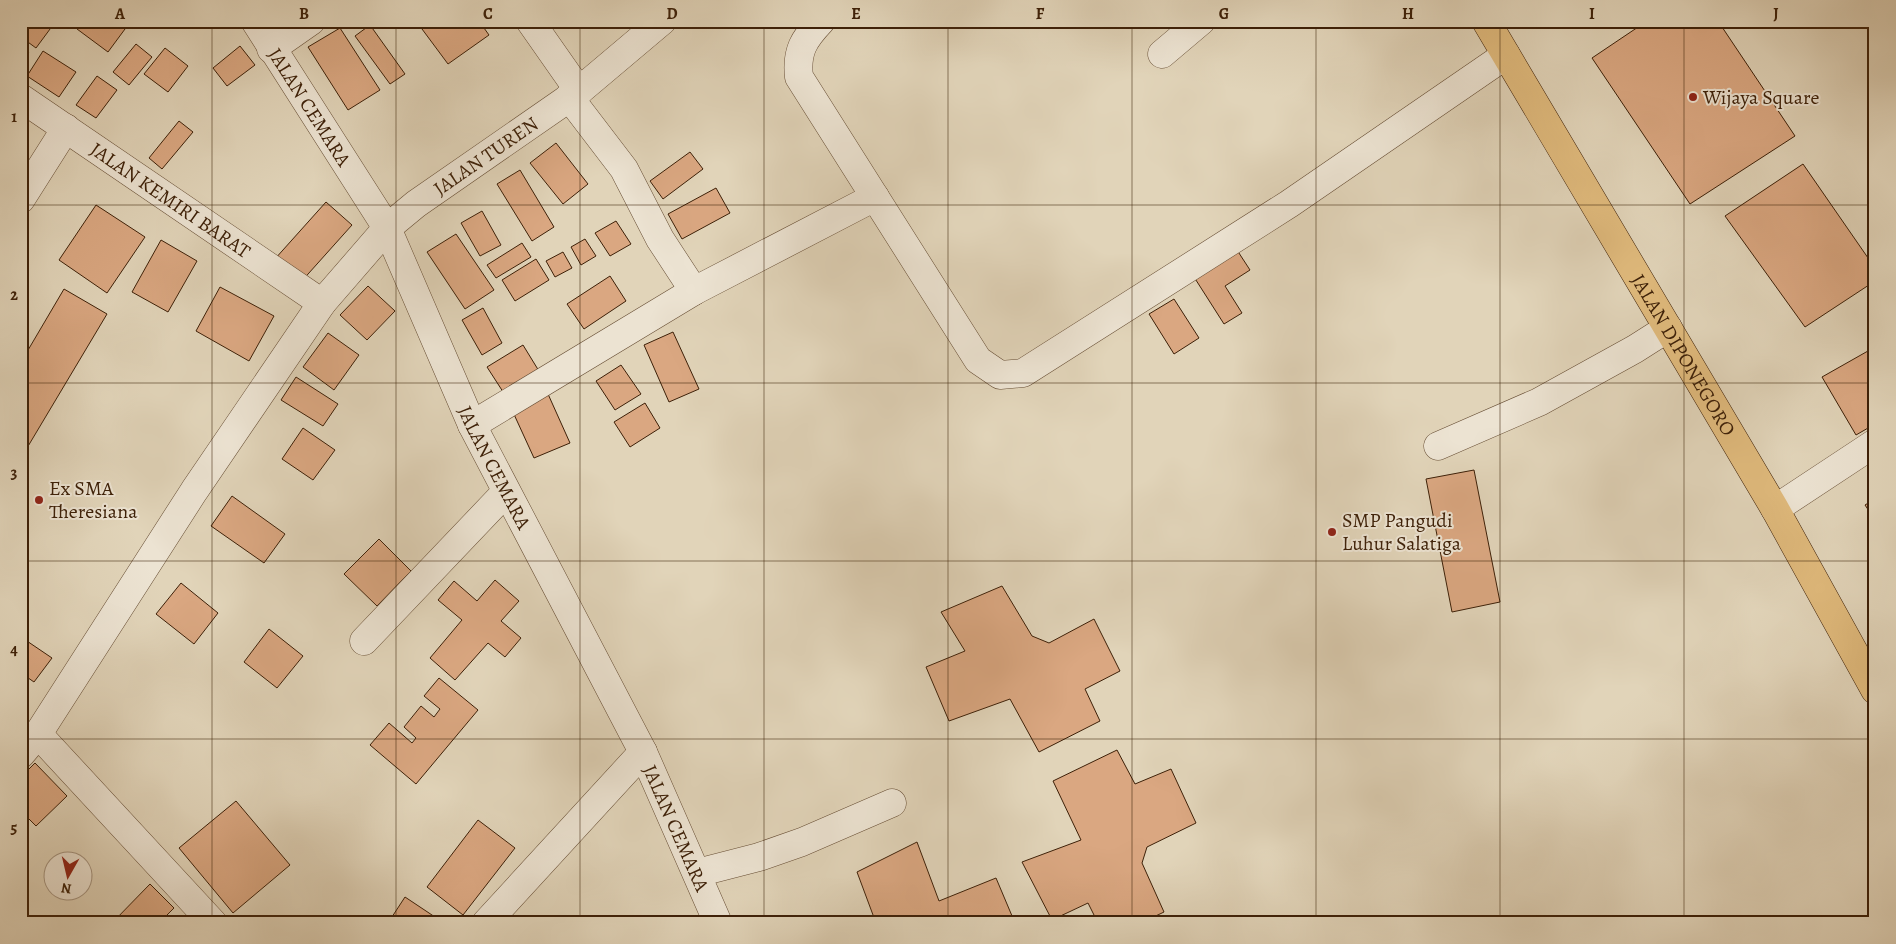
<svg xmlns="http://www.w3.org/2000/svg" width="1896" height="944" viewBox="0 0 1896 944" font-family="Alegreya,serif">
<rect width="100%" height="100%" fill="#e1d4b9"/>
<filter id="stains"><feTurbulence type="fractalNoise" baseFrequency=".004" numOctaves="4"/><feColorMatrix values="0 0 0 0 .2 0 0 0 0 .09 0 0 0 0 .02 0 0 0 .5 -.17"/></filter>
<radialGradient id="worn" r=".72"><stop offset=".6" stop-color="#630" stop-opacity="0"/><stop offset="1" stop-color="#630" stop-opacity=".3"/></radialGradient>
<g fill="#daa781" stroke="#3d2008">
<polygon points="21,21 48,21 53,25 36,48 21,37"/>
<polygon points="83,21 113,21 125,29 108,52 77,29"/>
<polygon points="433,21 479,21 489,35 448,64 422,29"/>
<polygon points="1647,21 1718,21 1795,136 1690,204 1592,58"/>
<polygon points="370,25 405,74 390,84 355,36"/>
<polygon points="340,28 380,90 348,110 308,47"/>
<polygon points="136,44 152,57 129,85 113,72"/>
<polygon points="21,46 29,52 21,61"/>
<polygon points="240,46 255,65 227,86 213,68"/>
<polygon points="165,48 188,66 168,92 144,74"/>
<polygon points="43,51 76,72 59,97 27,76"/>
<polygon points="97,76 117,90 96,118 76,105"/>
<polygon points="179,121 193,132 162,169 149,158"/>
<polygon points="556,143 588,184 563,204 530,163"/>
<polygon points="690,152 703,169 663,199 650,181"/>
<polygon points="1803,164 1875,268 1875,281 1805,327 1725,216"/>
<polygon points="520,170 554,227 532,241 497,184"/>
<polygon points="716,188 730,213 682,239 668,214"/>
<polygon points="326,202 352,225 300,283 274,260"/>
<polygon points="96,205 145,237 107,293 59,260"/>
<polygon points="482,211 501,245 480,256 461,223"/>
<polygon points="616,221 631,244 610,256 595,233"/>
<polygon points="456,234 494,290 465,309 427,252"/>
<polygon points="585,239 596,256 581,265 571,247"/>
<polygon points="161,240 197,261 168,312 132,292"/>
<polygon points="522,243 531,257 496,278 487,265"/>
<polygon points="1237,250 1250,270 1225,286 1242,313 1224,324 1194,277"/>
<polygon points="563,252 572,268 555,277 546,261"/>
<polygon points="536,259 549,280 515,301 502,280"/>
<polygon points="610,276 626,301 584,329 567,304"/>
<polygon points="368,286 395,311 367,340 340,315"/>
<polygon points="220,287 274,316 249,361 196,331"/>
<polygon points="64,289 107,314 21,458 21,362"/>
<polygon points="1174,299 1199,338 1174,354 1149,314"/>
<polygon points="483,308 502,343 482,355 462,320"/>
<polygon points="673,332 699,389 669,402 644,345"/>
<polygon points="328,333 359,355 334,390 303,367"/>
<polygon points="523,345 542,376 507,398 487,367"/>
<polygon points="1875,347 1875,424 1856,435 1822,377"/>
<polygon points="621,365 641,394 615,410 596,381"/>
<polygon points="296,377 338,404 323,426 281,400"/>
<polygon points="548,394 570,443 534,458 512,410"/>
<polygon points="645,403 660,428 630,447 614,422"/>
<polygon points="303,428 335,450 313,480 282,459"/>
<polygon points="1474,470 1500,602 1452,612 1426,479"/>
<polygon points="232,496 285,534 264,563 211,526"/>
<polygon points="1875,499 1875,520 1865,505"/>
<polygon points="379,539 411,571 377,606 344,574"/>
<polygon points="495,580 519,601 501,621 521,638 505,657 488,643 455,680 430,658 462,620 438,600 454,581 477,601"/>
<polygon points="181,583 218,613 194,644 156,614"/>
<polygon points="1002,586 1032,636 1049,643 1094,619 1120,671 1085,689 1100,721 1039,752 1010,699 949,721 926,667 965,651 941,612"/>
<polygon points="269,629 303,656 277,688 244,662"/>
<polygon points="21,637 52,658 34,682 21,673"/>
<polygon points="439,678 478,710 416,784 370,745 389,723 412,743 416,738 404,727 421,706 434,717 440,709 424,696"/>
<polygon points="1117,750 1135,784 1171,769 1196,823 1147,847 1142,863 1164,912 1141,923 1098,923 1088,903 1052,920 1022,862 1081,840 1053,781"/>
<polygon points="35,763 67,796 36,826 21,811 21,777"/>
<polygon points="236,801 290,865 233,913 179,848"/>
<polygon points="478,820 515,848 463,915 427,887"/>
<polygon points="917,842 939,901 996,878 1015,923 876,923 857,872"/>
<polygon points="150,884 174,908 159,923 112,923"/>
<polygon points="405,897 444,923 388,923"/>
<polygon points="21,907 30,916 22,923 21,923"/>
</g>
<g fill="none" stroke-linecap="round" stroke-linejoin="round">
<defs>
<g id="minor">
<path id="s1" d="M255 21 387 228 472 425 643 752 718 923"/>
<polyline points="530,21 579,91"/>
<path d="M821 21C804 39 796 51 799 77L978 360 1000 375 1023 373 1289 204 1506 55"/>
<polyline points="271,49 311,21"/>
<polyline points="1162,54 1201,21"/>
<polyline points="569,97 624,169 660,239 694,291"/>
<path id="s2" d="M21 98 322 303"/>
<polyline points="21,199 66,128"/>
<polyline points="472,425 694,291 875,197"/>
<polyline points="1438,446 1539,402 1635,349 1668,328"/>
<polyline points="1775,509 1875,443"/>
<polyline points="364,641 506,492"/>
<polyline points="38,734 213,923"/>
<path id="s3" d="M21 754 38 734 194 491 322 303 387 228 416 204 579 91 662 21"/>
<polyline points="697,873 759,857 802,842 892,803"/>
<polyline points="486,923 643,752"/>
</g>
<g id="major">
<path id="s4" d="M1486 21 1775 509 1875 690"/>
</g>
</defs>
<use href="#minor" stroke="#664d34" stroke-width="29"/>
<use href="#major" stroke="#3d2008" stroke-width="29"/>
<use href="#minor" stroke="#ece3d2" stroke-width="28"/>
<use href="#major" stroke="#e0ba7c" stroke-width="28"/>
</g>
<path fill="none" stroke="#3d2008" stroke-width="1" stroke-opacity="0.55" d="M212 21V923M396 21V923M580 21V923M764 21V923M948 21V923M1132 21V923M1316 21V923M1500 21V923M1684 21V923M21 205H1875M21 383H1875M21 561H1875M21 739H1875"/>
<g fill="#8f2418" stroke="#ece3d2" stroke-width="2">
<circle cx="1693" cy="97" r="5"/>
<circle cx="39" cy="500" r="5"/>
<circle cx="1332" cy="532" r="5"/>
</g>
<g text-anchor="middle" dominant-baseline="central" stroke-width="4" stroke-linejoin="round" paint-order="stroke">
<g font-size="20" fill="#3d2008" stroke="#ece3d2" text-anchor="start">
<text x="1703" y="97">Wijaya Square</text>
<text x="49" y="488">Ex SMA<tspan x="49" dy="23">Theresiana</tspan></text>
<text x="1342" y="520">SMP Pangudi<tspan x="1342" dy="23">Luhur Salatiga</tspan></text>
</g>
<g font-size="20" fill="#3d2008" stroke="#ece3d2">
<text stroke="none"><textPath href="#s1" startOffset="102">JALAN CEMARA</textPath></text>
<text stroke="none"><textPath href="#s3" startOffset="764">JALAN TUREN</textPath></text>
<text stroke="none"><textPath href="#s2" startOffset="181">JALAN KEMIRI BARAT</textPath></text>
<text stroke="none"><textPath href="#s4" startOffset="388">JALAN DIPONEGORO</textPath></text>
<text stroke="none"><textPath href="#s1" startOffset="508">JALAN CEMARA</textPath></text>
<text stroke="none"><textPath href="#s1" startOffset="912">JALAN CEMARA</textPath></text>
</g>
</g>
<rect width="1896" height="944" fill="none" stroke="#e1d4b9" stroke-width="55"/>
<g transform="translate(68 876) rotate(188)"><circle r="24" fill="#ece3d2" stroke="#a69581"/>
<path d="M0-4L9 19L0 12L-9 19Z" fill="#8f2418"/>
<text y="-8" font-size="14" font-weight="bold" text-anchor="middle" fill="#3d2008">N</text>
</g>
<rect x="28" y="28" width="1840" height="888" fill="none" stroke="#3d2008" stroke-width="2"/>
<g font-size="16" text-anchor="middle" font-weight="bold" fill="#3d2008">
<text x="120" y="19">A</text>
<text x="304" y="19">B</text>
<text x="488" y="19">C</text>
<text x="672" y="19">D</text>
<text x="856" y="19">E</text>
<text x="1040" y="19">F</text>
<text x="1224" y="19">G</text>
<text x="1408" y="19">H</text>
<text x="1592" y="19">I</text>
<text x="1776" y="19">J</text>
<text x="14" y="122">1</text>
<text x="14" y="300">2</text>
<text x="14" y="478">3</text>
<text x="14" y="655">4</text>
<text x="14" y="833">5</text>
</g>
<rect width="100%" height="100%" filter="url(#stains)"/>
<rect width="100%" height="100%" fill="url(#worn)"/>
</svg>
